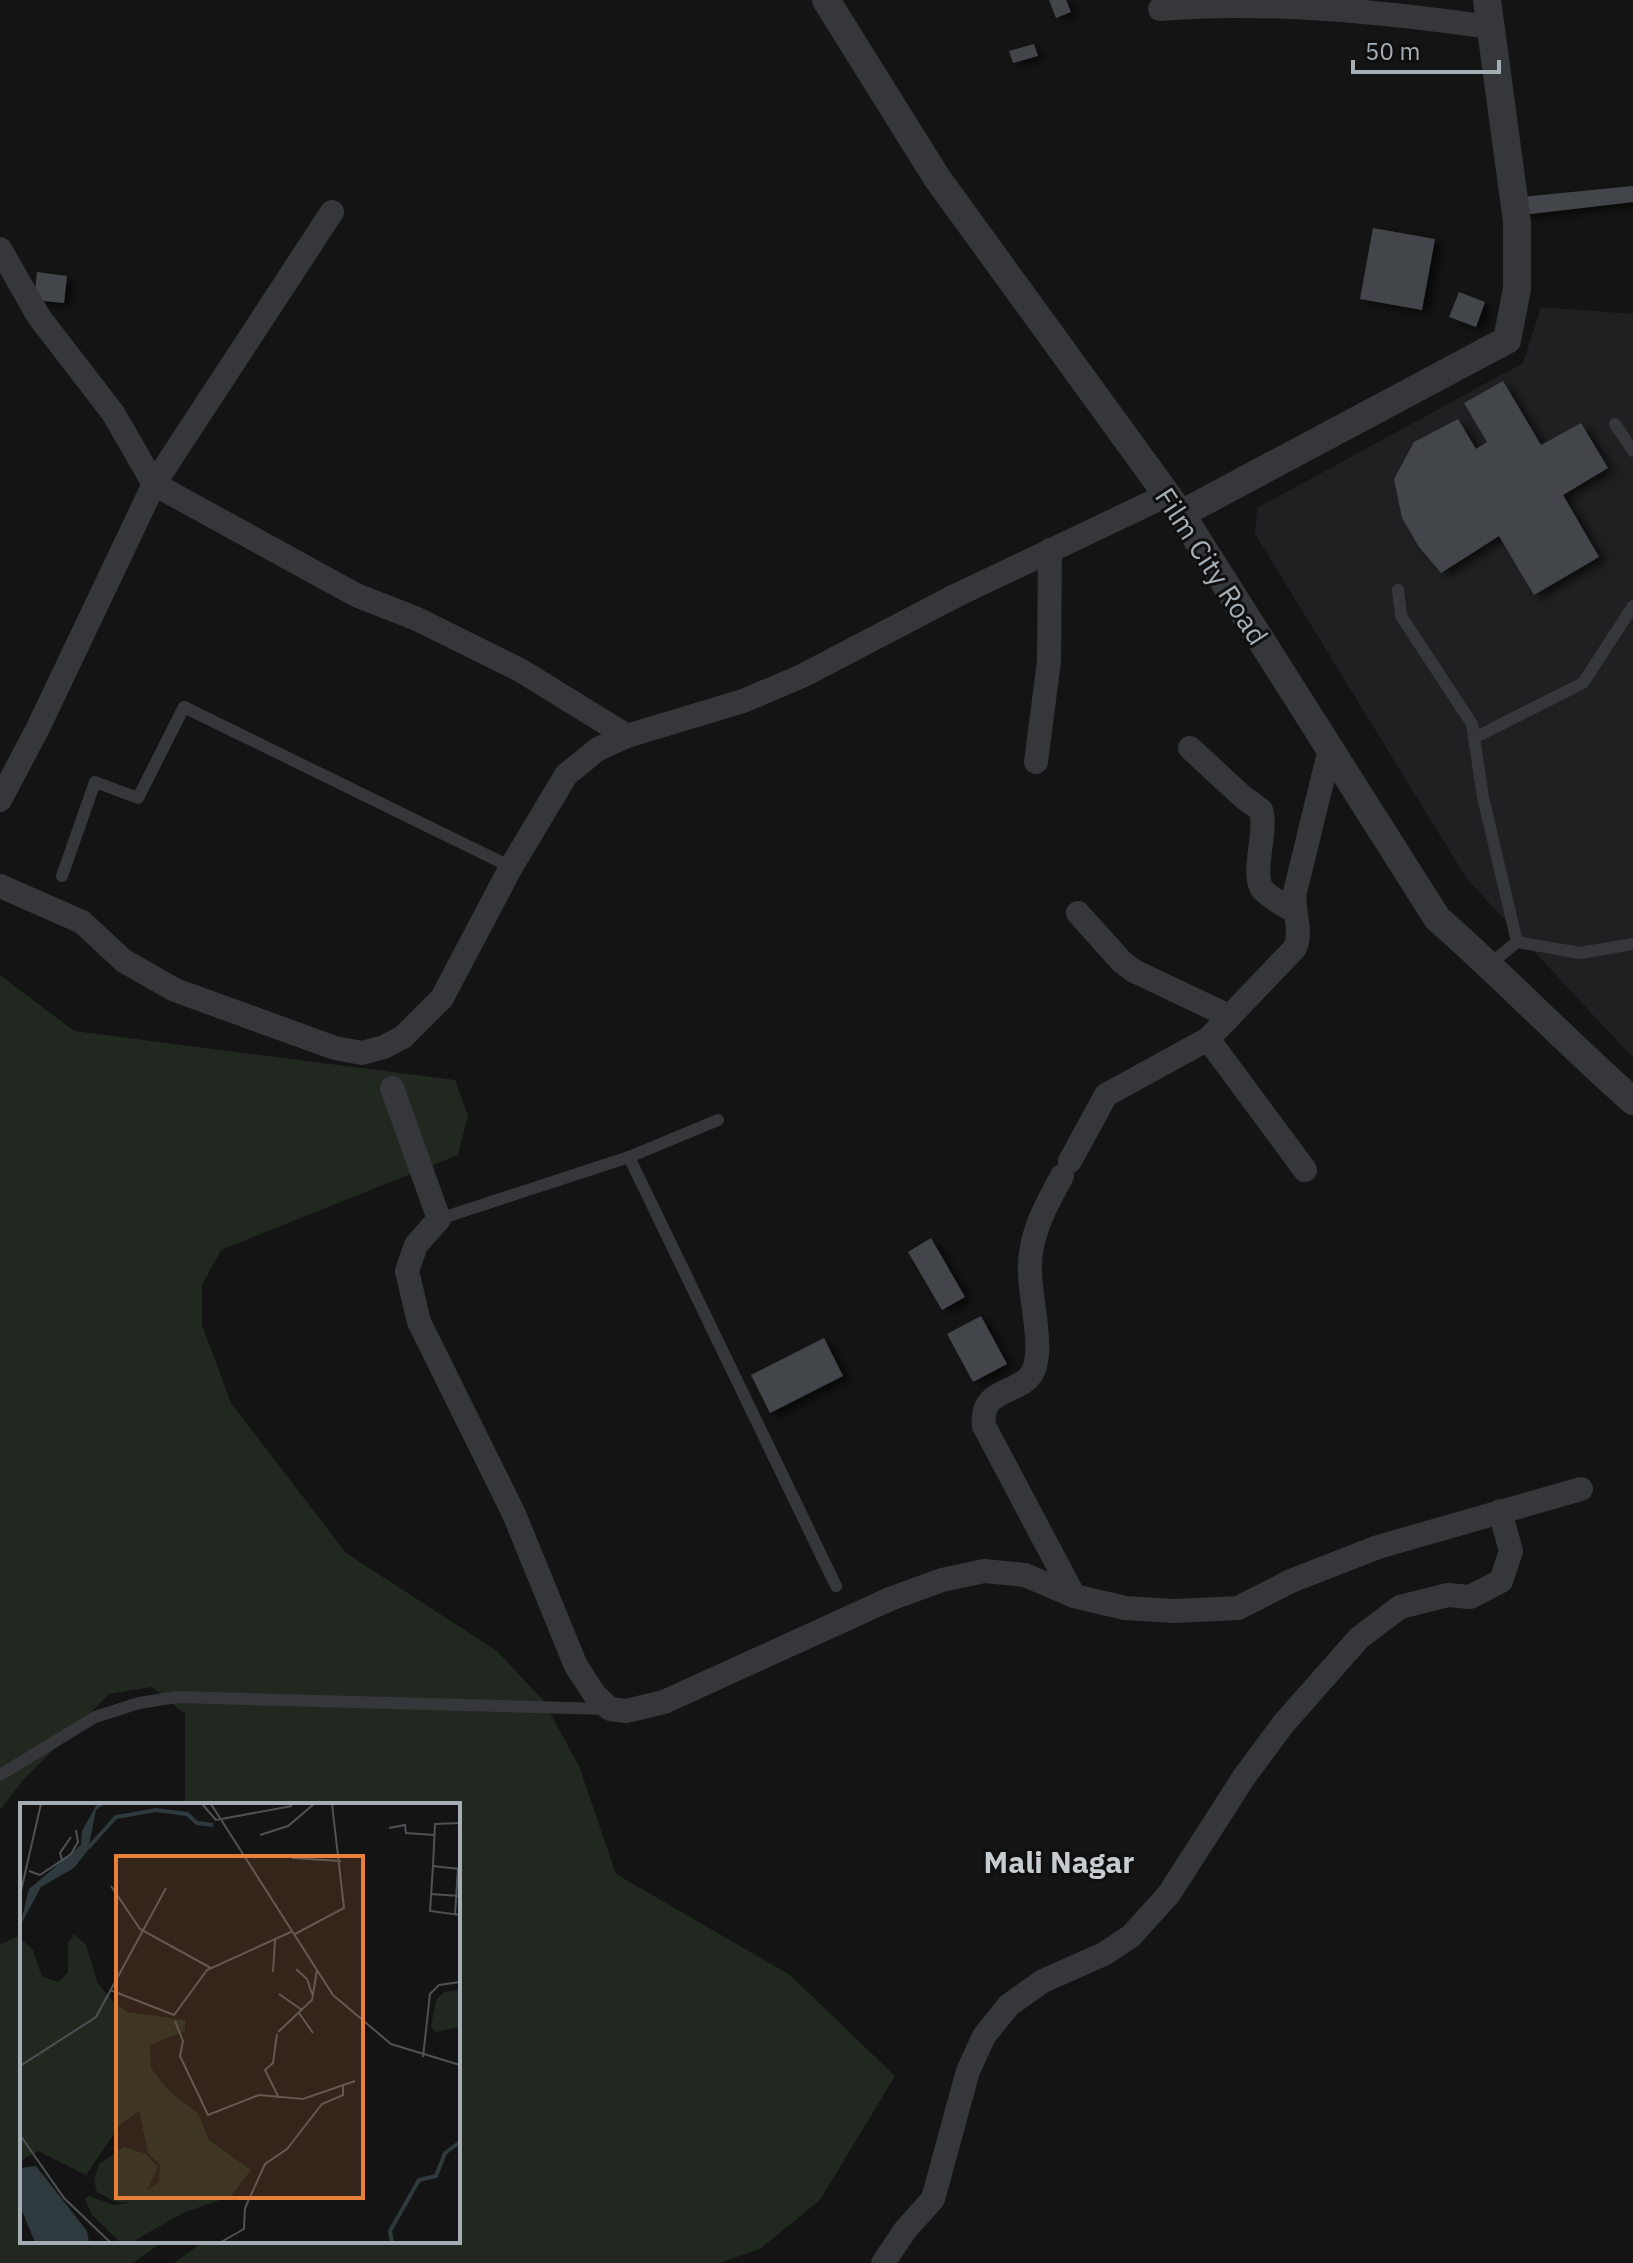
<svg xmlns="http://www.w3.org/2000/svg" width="1633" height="2263" viewBox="0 0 1633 2263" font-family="'IBM Plex Sans',sans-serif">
<defs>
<filter id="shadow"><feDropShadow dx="7" dy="4" stdDeviation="4" flood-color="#0009"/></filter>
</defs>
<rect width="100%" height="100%" fill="#141415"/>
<polygon fill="#202022" points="1541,307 1633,314 1633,1058 1467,879 1255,534 1257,508 1523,363"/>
<g fill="#212820">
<polygon points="0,975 74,1031 455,1080 468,1116 458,1155 221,1250 202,1285 202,1325 231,1403 346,1553 497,1651 543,1700 579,1766 616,1874 790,1975 895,2076 820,2200 760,2249 719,2263 174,2263 204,2241 458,2241 458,1805 185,1805 185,1714 152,1687 109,1694 24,1779 0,1810"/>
<polygon points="22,1935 22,2241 164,2241 133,2263 0,2263 0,1944"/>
</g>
<g fill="#434548" filter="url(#shadow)">
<polygon points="1049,0 1066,0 1071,12 1056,18"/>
<polygon points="1034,44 1038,56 1013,63 1009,51"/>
<polygon points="1633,186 1633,202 1522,215 1521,197"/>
<polygon points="1373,228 1435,239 1422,310 1360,299"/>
<polygon points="37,272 67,276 64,303 34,300"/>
<polygon points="1459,292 1485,302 1476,327 1449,317"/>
<polygon points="1503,381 1541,445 1581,423 1608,468 1563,495 1599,557 1534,595 1499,536 1441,573 1419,547 1402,518 1394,479 1414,442 1458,419 1476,449 1487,442 1464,403"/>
<polygon points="931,1238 965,1297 942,1310 908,1252"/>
<polygon points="981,1316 1007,1364 973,1382 947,1334"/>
<polygon points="824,1338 843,1376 770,1413 751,1375"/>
</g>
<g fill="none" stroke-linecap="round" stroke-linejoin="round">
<g stroke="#35373a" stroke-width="12">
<polyline points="1615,424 1633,451"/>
<polyline points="1398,590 1401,616 1472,724 1483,797 1517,942"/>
<polyline points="1474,738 1583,683 1633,606"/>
<polyline points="62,876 95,782 138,798 184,707 511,867"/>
<polyline points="1490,964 1517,942 1580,953 1633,944"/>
<polyline points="629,1157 836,1586"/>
<polyline points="439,1219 629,1157 718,1120"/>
<polyline points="0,1775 95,1717 139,1703 177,1697 607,1709"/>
</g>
<g stroke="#35373a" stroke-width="24">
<path d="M1160 9C1267 0 1385 12 1490 27"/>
<polyline points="0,249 39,317 113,413 154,484 356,595 417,619 520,670 627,736"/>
<path d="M1190 748 1243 797 1261 810C1268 832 1250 875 1263 890 1270 898 1284 905 1294 911"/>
<polyline points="1036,762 1049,661 1050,550"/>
<polyline points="0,800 38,728 154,484 332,212"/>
<polyline points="0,886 82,922 124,961 175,990 335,1048 362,1053 384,1047 403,1037 442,998 511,867 566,775 598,749 627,736 743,701 802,676 955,596 1167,495"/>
<polyline points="1078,913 1122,962 1134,971 1229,1016"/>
<polyline points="1208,1039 1305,1170"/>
<polyline points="392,1088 439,1219 416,1245 407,1271 419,1322 514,1514 576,1666 595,1695 610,1709 626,1711 664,1702 890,1599 942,1580 984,1571 1025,1575 1074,1596 1125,1608 1175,1611 1238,1608 1291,1581 1378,1547 1581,1489"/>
<path d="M1070 1161 1106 1095 1208 1039 1295 948C1303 930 1292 911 1295 892L1330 749"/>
<path d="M1062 1176C1045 1207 1028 1237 1030 1274 1031 1301 1042 1342 1035 1366 1027 1397 979 1383 984 1426L1074 1596"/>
<polyline points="883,2263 906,2229 933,2199 968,2071 984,2036 1009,2005 1043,1981 1104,1954 1131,1936 1169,1894 1244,1777 1284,1723 1359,1638 1400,1607 1448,1595 1470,1597 1501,1581 1511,1551 1500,1511"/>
</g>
<g stroke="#35373a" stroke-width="28">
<path d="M826 0 937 178 1181 514 1437 918C1504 977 1566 1042 1633 1101"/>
<polyline points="1181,514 1507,340 1517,289 1517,222 1487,0"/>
</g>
</g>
<g text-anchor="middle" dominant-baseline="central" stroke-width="6" stroke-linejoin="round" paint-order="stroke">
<g font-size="28" fill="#a6aeb5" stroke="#0f0f10">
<text transform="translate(1212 566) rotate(57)">Film City Road</text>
</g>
<g font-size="30" font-weight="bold" fill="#c7ccd1" stroke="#0f0f10">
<text x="1059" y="1861">Mali Nagar</text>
</g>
</g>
<g transform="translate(20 1803)">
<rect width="440" height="440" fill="#141415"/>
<path d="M54 131 66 142 78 181 93 198 107 209 165 217V228L130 242 131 265 149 288 178 310 189 337 231 367 211 393 163 410 112 439H100L72 412 65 396 69 393 94 402 113 399H95L77 389 74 378 79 361 104 344 126 351 138 364 127 388 116 396 139 379 140 362 128 350 119 308 100 322 66 372 18 348 0 358V135L13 147 22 174 38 179 48 170V141ZM440 187V224L415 229 411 223 416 197 424 189Z" fill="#212820"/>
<path d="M77 1H84L76 7 68 47 54 65 21 84 0 123 9 86 61 42 62 28ZM16 363 67 428 69 439H15L0 403V365Z" fill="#2e3a3d"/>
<path fill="none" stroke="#2e3a3d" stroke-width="4" d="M68 45 96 14 136 7 167 11 177 20 193 22M372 439 370 428 399 377 416 373 425 350 440 339"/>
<path fill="none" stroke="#4e5255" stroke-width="2" d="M182 1 196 17 272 3M191 1 313 192 371 241 440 262M369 25 385 22 386 30 415 32M240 32 268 23 294 1M272 55 321 58M42 57 40 50 51 34M413 63 415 21 440 20M440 66 413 63 410 108 440 112M9 68 20 72 51 51 58 39 56 27M91 83 120 126 191 165M411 91 439 93M0 92 21 1M435 112 438 65M275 131 324 105 312 1M276 166 287 176 292 191M253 169 255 137M90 187 154 212 187 167 273 128M259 191 282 207M279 210 293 230M155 218 163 238 160 253 188 312 239 292 283 296 335 278M258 229 292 197 297 167M257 231 253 260 245 267 259 295M403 254 410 191 419 182 440 179M0 263 76 214 146 85M0 332 44 395 90 439M201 439 224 426 225 405 245 361 267 346 302 301 323 292V282"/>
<path fill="#e88039" fill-opacity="0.15" stroke="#e88039" stroke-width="4" d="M96 53H343V395H96Z"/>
<rect width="440" height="440" fill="none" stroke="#a6aeb5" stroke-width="4"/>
</g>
<path d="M1353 60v12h146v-12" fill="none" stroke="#a6aeb5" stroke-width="4"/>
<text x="1365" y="60" font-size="24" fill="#a6aeb5" stroke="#0f0f10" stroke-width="6" paint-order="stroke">50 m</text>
</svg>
